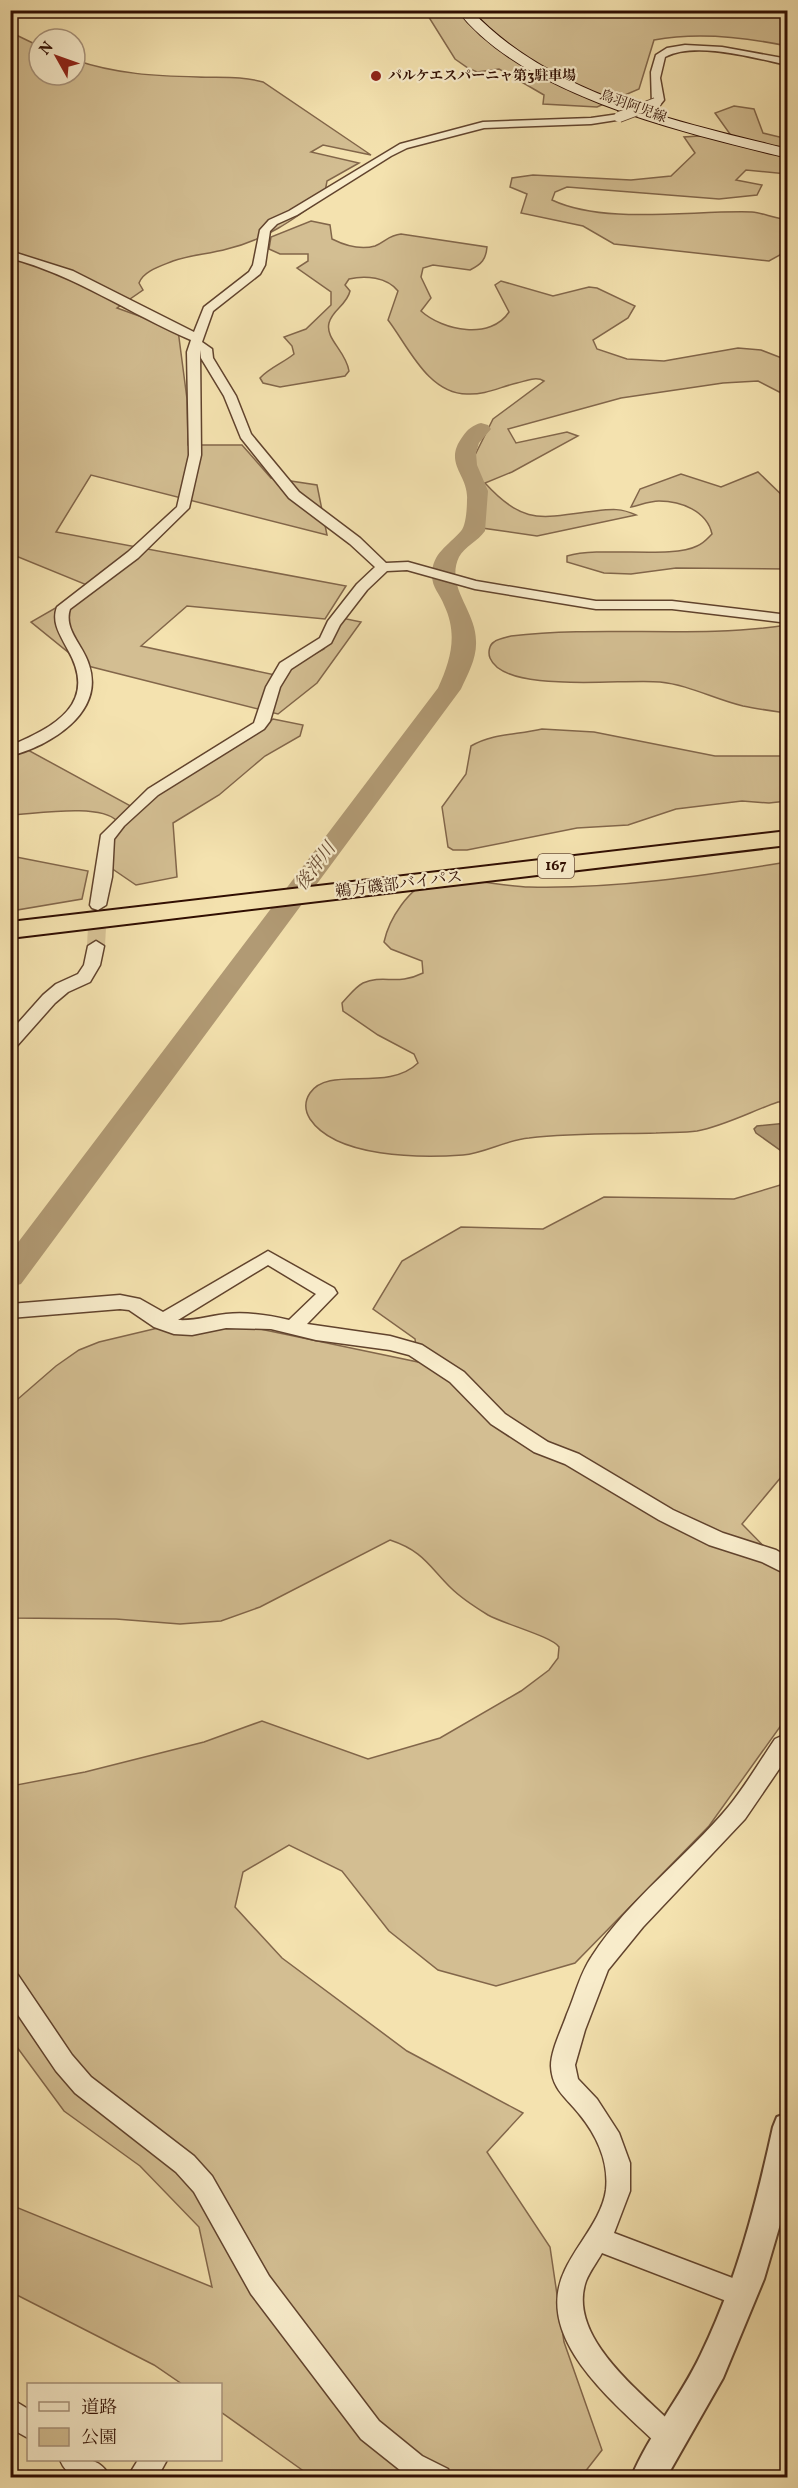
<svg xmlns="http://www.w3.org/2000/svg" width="798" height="2488" viewBox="0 0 798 2488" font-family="Vollkorn,'Noto Serif JP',serif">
<rect width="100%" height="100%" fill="#f4e2af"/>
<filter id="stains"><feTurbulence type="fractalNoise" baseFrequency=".00333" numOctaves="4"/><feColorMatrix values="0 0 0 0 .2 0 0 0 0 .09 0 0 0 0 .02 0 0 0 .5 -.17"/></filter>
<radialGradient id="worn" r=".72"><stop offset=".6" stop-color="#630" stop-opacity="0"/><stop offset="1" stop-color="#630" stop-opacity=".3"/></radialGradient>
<g fill="#d3be92" stroke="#82664a" stroke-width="1.5">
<path d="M425 11H787V46C744 37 698 32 654 40L639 89 597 107 543 104 544 95 499 69 477 72 468 68 455 59Z"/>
<path d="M10 32 39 46V75H75V60C116 74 155 76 198 77 220 78 242 76 263 82L371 155 323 145 311 152 359 163 327 181 324 197C293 220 265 240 227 249 209 254 190 255 173 261 161 266 143 271 139 283L143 290 117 308 178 330 187 399 188 445H242L271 478 317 485 327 535 91 475 56 532 346 586 325 619 187 606 141 646 275 675 324 649 342 618 361 622 317 683 278 714 84 665 31 622 92 587 11 554Z"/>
<path d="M734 106 754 109 763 133 788 139 787 174 746 170 736 180 762 185 757 195 719 199 567 187 555 192 552 200C605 225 692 210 752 212 764 213 775 219 787 219V251L769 261 614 244 583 226 521 213 527 194 510 187 512 178 533 175 631 180 671 176 695 153 684 137 730 134 715 113Z"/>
<path d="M311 221 330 225 332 239C344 245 361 250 375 246 385 242 389 235 401 234L487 247C486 259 482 264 470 270L433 265 423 268 421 277 431 298 421 311C443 331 491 340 509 312L495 285 501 281 553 296 589 287 597 288 635 306 628 318 593 340 597 349 627 359 664 361 738 348 761 350 787 360V396L758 381 723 383 621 398 508 429 516 443 567 432 578 436 512 472 485 483C525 527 542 517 595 511 612 509 621 508 636 515L537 536 482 528 485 499 471 463 493 419 544 381C536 376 526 381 517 383 500 387 485 395 467 394 428 394 408 346 388 320L398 291C387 277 365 275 349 279L345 285 350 291C347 305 332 310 329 323 325 339 346 351 349 371L345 376 280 387 263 383 260 378C269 368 283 363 294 354L292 346 284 337 306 329 331 305V292L297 268 308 261V254H280L269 249 271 237Z"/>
<path d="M758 472 787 500V569L676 568 631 574 604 573 567 562V556C602 546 672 559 697 546 703 544 707 539 712 534 707 511 681 501 659 501 650 501 640 505 631 507L640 489 681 474 721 487Z"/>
<path d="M787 625V713C773 711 757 709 743 706 714 699 689 685 660 682 626 678 505 695 490 658 488 653 489 645 494 642 497 639 507 637 511 636 603 625 697 639 787 625Z"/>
<path d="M273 719 303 725 300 736 265 756 219 795 173 823 177 877 136 885 98 859 117 821C100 803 35 814 11 815V755L28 750 134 808Z"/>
<path d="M542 729 594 732 715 756H787V801L769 803 742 801 676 809 628 825 577 828 467 850H453L448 847 442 807 466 774 471 746C493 733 517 735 542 729Z"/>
<polygon points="11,856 88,871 82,899 11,911"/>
<path d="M787 862V1102H778C752 1111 724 1126 697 1131 684 1133 669 1132 656 1133 614 1134 571 1133 529 1138 506 1140 485 1153 463 1155 420 1158 336 1158 310 1119 305 1111 304 1102 310 1093 329 1065 387 1093 418 1063L414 1054 378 1035 343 1011 342 1003C348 997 355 987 363 983 384 974 397 986 423 973L422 961 391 949 384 942C389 919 409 887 433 880 450 875 507 887 529 887 615 889 703 876 787 862Z"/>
<path d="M787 1183V1470L742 1524 787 1570V1717L709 1826 575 1963 496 1986 438 1970 389 1931 342 1871 289 1845 243 1872 235 1907 282 1958 407 2051 523 2113 487 2152 550 2247 564 2342 602 2450 581 2477H312L221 2412 220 2384H182L154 2365 11 2292V2205L212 2287 199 2227 140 2166 64 2111 11 2039V1786L85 1772 204 1742 262 1721 368 1759 440 1738 521 1691 549 1670 558 1658 559 1647C553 1637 504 1624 488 1615 475 1607 462 1599 451 1588 428 1565 423 1551 390 1540L260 1607 221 1621 180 1624 116 1619 11 1618V1405L56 1366 79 1350 99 1342 162 1327 217 1320 418 1362 415 1339 373 1309 402 1261 461 1227 543 1229 604 1197 734 1199Z"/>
</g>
<polygon fill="#b19a74" stroke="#7d6246" stroke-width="1.5" points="787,1123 787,1155 756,1133 754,1129 757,1126"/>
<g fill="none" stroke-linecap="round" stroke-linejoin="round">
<path fill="#b19a74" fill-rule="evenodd" d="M481 423 488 425 491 429 479 443 476 453 477 465 488 491 485 531C478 541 464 547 459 557 445 587 476 610 476 641 477 658 468 674 461 689L21 1284 10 1287V1253L438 688C451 660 458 634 444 605 440 594 432 588 432 575 432 553 448 546 461 531 466 526 467 508 467 500 469 474 442 464 463 436 468 429 473 425 481 423Z"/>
<polyline stroke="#d7c295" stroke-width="14" stroke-dasharray="14 7" stroke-linecap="butt" points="97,929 98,905"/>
<polyline stroke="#d7c295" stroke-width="18" stroke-dasharray="18 9" stroke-linecap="butt" points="96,946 97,927"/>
<defs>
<g id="minor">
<path d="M685 45 722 47 788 59V65C754 58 696 41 665 57L660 78 664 100 660 105H652L651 72 656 55 667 48Z"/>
<path d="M619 114 623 115V119L591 124 484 128 407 148 391 156 297 215 277 224 270 231 265 265 260 274 213 311 202 342 212 349 213 358 236 396 251 434 299 492 360 538 386 563 408 562 476 581 596 601H672L788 615V623L672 609H596L475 589 407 570 387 571 367 590 340 625 331 643 291 669 280 687 270 721 264 729 158 795 124 826 114 839 112 877 106 905 98 910 92 908 90 905 101 835 148 789 254 723 266 687 280 663 320 638 328 621 357 584 375 567 350 544 289 498 241 438 224 396 201 358 200 350 201 455 189 508 138 558 70 609C63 630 84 646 89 665 105 713 50 746 10 756V746C54 727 99 704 68 650 61 636 51 623 57 607L128 552 177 507 189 455 187 352 191 340C130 314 75 275 10 258V251L73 271 194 332 204 307 249 272 253 265 260 230 269 220 289 211 400 144 483 122 591 118Z"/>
<polygon points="96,941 104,946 100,965 90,982 68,992 55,1003 16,1047 10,1048 10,1032 43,995 56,984 78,974 84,965 88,946"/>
<path d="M268 1251 334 1288 337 1293 307 1324 390 1336 422 1345 464 1372 505 1414 548 1442 579 1454 673 1510 723 1533 776 1550 788 1557V1575L762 1562 709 1545 659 1520 565 1464 534 1452 491 1424 450 1382 409 1355 390 1350 316 1340 271 1329 226 1328 192 1335 174 1334 154 1327 129 1310 120 1309 10 1318V1304L120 1295 140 1299 163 1312ZM268 1265 316 1294 289 1320C269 1315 247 1312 226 1314 209 1316 195 1321 178 1320Z"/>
<path d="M788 1733V1756L745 1819 643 1927 608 1970 585 2030 575 2065 578 2079 597 2099 619 2133 630 2163V2191L614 2233 751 2285 755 2294 751 2303 742 2307 602 2253C597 2262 590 2271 586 2281 566 2338 644 2394 679 2430L683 2439 679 2448 670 2452 661 2448C618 2405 531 2340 565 2270 577 2244 602 2219 606 2190 609 2162 597 2136 580 2115 567 2098 552 2090 551 2066 551 2050 562 2029 567 2014 575 1996 580 1973 592 1956 629 1899 686 1858 729 1806 746 1785 760 1761 775 1739Z"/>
<polygon points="10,1972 18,1975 72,2055 91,2077 194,2156 212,2176 269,2276 379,2421 422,2456 448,2469 452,2478 410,2478 361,2439 251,2294 194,2192 176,2172 75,2093 56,2071 10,2003"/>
<polygon points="10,2398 28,2409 28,2438 10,2428"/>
<path d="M60 2460C80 2458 101 2456 110 2478 89 2478 69 2482 60 2460Z"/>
<polygon points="138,2460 167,2460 157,2478 127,2478"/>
</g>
<path id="tertiary" d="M788 2113V2197L764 2279 723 2378 666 2478H631C649 2434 681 2397 701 2354 736 2282 756 2205 773 2127L777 2117Z"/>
<path id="secondary" d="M457 10H471C550 95 679 122 788 149V158C686 133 523 96 457 10Z"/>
<polygon id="trunk" points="788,831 788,845 10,938 10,922"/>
</defs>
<use href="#minor" stroke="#61432d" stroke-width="3"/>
<use href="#tertiary" stroke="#61432d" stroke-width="4"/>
<use href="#secondary" stroke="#300e02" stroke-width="2"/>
<use href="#trunk" stroke="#300e02" stroke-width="4"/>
<use href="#minor" fill="#f8eccb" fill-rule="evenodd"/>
<use href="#tertiary" fill="#f8eccb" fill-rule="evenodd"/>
<use href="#secondary" fill="#f8eccb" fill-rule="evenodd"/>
<use href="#trunk" fill="#f4e2af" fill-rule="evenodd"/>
<defs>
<polyline id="minor-bridge" points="619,117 656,103"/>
</defs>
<use href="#minor-bridge" stroke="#61432d" stroke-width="12" stroke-linecap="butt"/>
<use href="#minor-bridge" stroke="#f8eccb" stroke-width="10"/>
</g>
<circle fill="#8f2418" stroke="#f8eccb" stroke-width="2" cx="376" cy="76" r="6"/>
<g text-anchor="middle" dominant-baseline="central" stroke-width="4.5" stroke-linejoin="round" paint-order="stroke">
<g font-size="14" font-weight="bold" fill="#300e02" stroke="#f8eccb" text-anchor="start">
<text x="388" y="76">パルケエスパーニャ第3駐車場</text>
</g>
<g font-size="14" fill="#300e02" stroke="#f8eccb">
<text transform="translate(633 107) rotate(20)">鳥羽阿児線</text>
</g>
<rect fill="#f8eccb" stroke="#6c513e" stroke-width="1.5" x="538" y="854" width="36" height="24" rx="4.5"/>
<g font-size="15" font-weight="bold" fill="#300e02">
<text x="556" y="866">167</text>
</g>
<g font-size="16" fill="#300e02" stroke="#f8eccb">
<text transform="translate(399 885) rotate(-7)">鵜方磯部バイパス</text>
</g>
<g font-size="18" font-style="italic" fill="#6a4d35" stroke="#f8eccb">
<text transform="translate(316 867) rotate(-53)">後沖川</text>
</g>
</g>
<rect width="798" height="2488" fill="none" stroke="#f4e2af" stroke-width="36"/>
<rect x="12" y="12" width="774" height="2464" fill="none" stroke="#300e02" stroke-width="3"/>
<rect x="18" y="18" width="762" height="2452" fill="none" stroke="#300e02" stroke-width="1.5"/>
<rect x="27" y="2383" width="195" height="78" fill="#f8eccb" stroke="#a8937b" stroke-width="1.5"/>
<rect x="39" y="2402" width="30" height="9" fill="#f8eccb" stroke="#a8937b" stroke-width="1.5"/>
<text x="81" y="2413" font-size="18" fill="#300e02">道路</text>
<rect x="39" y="2428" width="30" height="18" fill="#d3be92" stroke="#a8937b" stroke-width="1.5"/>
<text x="81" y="2443" font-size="18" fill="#300e02">公園</text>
<g transform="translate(57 57) rotate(310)"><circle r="28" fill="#f8eccb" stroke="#a8937b" stroke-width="1.5"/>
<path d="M0-4.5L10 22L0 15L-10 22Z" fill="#8f2418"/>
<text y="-9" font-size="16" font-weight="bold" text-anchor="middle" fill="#300e02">N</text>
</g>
<rect width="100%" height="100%" filter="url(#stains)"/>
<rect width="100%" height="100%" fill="url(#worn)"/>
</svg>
